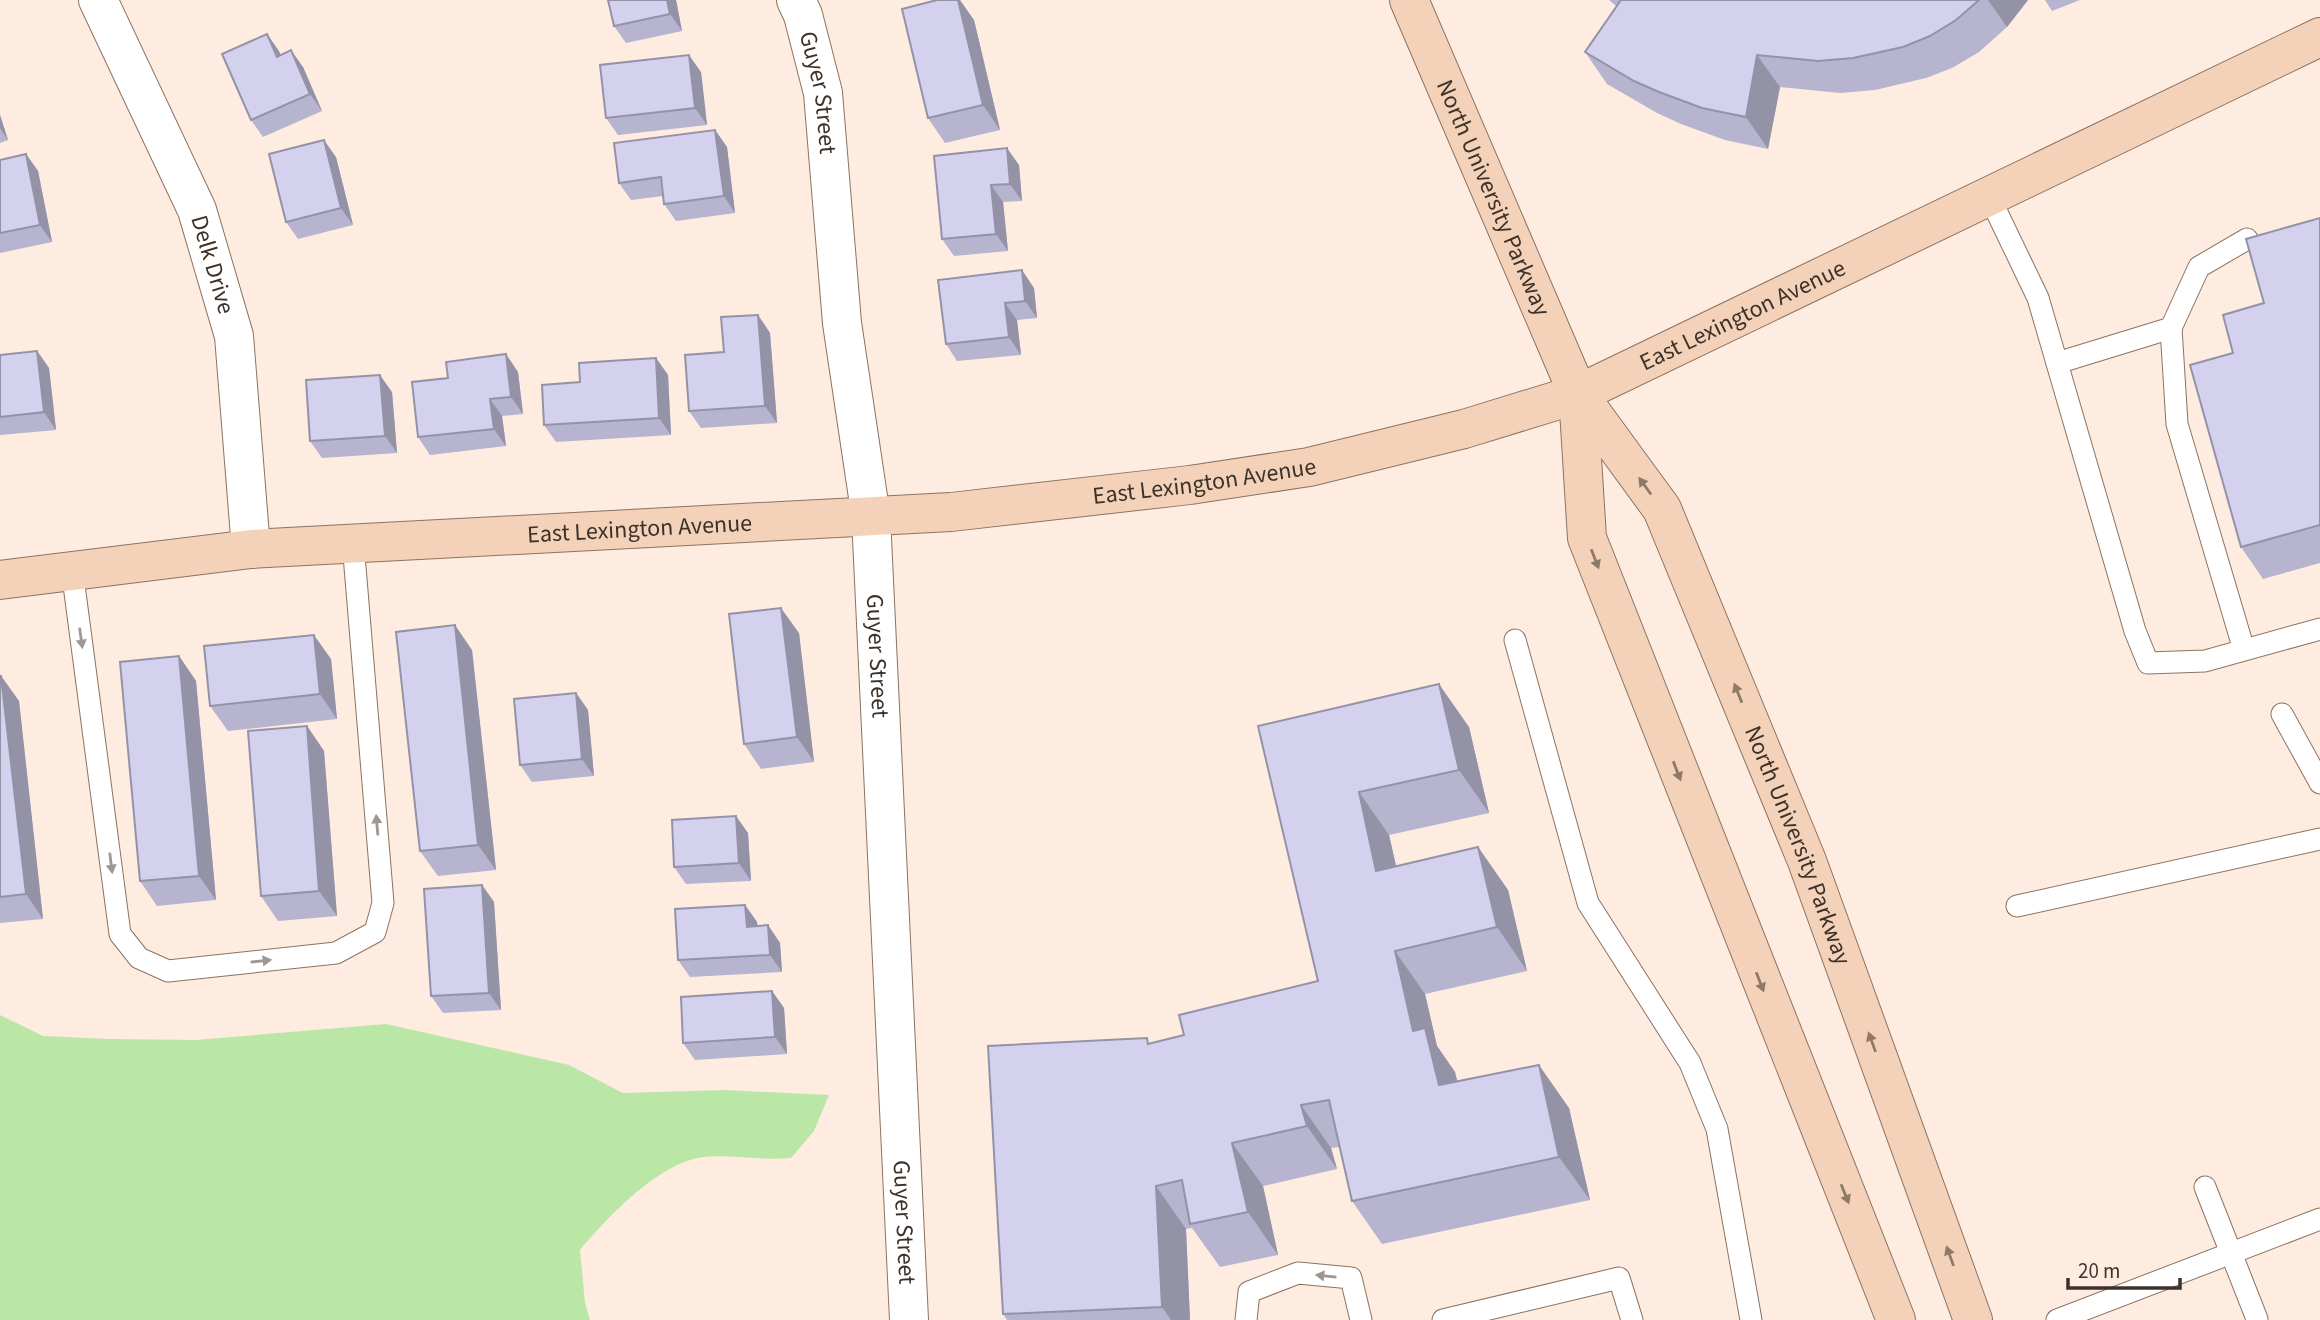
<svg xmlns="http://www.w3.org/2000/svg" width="2320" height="1320" viewBox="0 0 2320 1320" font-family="'Source Sans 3',sans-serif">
<rect width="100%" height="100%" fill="#feece0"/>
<path fill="#bbe7a6" d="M0 1015 43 1036 110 1039 196 1040 386 1024 569 1065 623 1093 725 1090 829 1095 814 1131 791 1158C762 1161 732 1154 704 1157 659 1162 608 1217 580 1250L585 1303 590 1320H0Z"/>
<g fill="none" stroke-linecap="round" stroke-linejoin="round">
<defs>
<g id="lane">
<polyline points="1989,196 2038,298 2135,631 2148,663 2205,661 2320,629"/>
<polyline points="2171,328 2177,424 2244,650"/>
<polyline points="2057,363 2171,328 2199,267 2247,239"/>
<polyline points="72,570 120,934 139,958 168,971 336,953 375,932 383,903 353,543"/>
<polyline points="1515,640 1588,903 1690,1063 1717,1129 1751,1320"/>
<polyline points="2282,714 2320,783"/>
<polyline points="2017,906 2320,839"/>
<polyline points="2205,1187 2257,1319"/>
<polyline points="1246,1320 1249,1292 1298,1273 1351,1278 1361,1320"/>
<polyline points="1443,1320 1619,1278 1632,1320"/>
<polyline points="2057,1320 2320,1219"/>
</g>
<g id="street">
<path id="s1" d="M98 0 197 210 234 336 251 549"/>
<path id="s2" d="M796 0 803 15 823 93 842 323 871 517 909 1320"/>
</g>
<g id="secondary">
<path id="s3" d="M1409 0 1578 394 1662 509 1807 861 1973 1320"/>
<polyline points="1578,394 1587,538 1896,1320"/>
<path id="s4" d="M0 580 251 549 951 512 1190 485 1309 467 1464 429 1578 394 2320 37"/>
</g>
</defs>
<use href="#lane" stroke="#8c7361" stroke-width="23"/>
<use href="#street" stroke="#8c7361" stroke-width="40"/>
<use href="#secondary" stroke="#8c7361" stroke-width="40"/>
<use href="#lane" stroke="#fff" stroke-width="21"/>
<use href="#street" stroke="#fff" stroke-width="38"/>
<use href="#secondary" stroke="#f4d2b9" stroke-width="38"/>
</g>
<g fill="#b6b4ce">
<polygon points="676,0 682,31 626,43 614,26"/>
<polygon points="1609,0 2028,0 2007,27 1979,52 1952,68 1926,78 1875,90 1840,93 1780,87 1768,149 1725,140 1681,124 1657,113 1607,84 1585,52 1617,7"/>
<polygon points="2045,0 2080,0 2052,11"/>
<polygon points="974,20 1000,130 945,143 928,118"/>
<polygon points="267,34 281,55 303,67 322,111 263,137 251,120"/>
<polygon points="701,72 707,125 618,135 606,118"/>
<polygon points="0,115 8,140 0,143"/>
<polygon points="715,130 727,147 735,213 676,221 664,204 663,196 631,200 619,183"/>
<polygon points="26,154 38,171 52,242 0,253 0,160"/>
<polygon points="934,156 1019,165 1022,201 1003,202 1008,251 954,256 942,239"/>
<polygon points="336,157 353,225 298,239 286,222"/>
<polygon points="2320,218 2320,563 2263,579 2241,547 2233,353"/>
<polygon points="938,280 1034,288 1037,318 1017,320 1021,355 957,361 946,344"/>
<polygon points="758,315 770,333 777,423 701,428 689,411 724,352"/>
<polygon points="37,351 49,368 56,430 0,435 0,355"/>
<polygon points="656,358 668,375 671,435 556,442 544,425 580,382"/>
<polygon points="518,372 523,414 502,416 506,446 430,455 418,437"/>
<polygon points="392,392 397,453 322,458 310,441"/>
<polygon points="799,633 814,762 761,769 744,744"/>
<polygon points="472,650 496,870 438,876 420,851"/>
<polygon points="179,656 196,681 216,900 157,906 140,881"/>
<polygon points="331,659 337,719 228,731 210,706"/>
<polygon points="0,676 1,676 19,701 43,919 0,923"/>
<polygon points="576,693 588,710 594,776 532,782 520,765"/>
<polygon points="307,726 324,751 337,916 278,921 261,896"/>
<polygon points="1258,726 1469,727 1489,813 1389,835 1396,866 1478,847 1508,890 1527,971 1425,994 1437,1046 1455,1072 1457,1081 1569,1108 1590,1200 1382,1244 1352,1201 1340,1147 1331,1148 1337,1169 1263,1186 1278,1255 1220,1267 1192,1228 1186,1229 1190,1320 1007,1320 1003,1314 1151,1043 1184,1035 1318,981"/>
<polygon points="748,833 751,881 686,884 674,867"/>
<polygon points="482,885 494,902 501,1010 443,1013 431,996"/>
<polygon points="745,905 757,922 758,926 768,925 780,943 782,972 690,977 678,960"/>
<polygon points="772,991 784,1008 787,1054 695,1060 683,1043"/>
</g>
<g fill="#9492a7">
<polygon points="667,0 676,0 682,31 670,14"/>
<polygon points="958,0 960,0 974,20 1000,130 983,105"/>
<polygon points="1988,0 2028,0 2007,27"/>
<polygon points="267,34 279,51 289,74 277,57"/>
<polygon points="291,50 303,67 322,111 310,94"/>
<polygon points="689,55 701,72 707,125 695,108"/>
<polygon points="1757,55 1780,87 1768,149 1746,117"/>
<polygon points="0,115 8,140 0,128"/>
<polygon points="715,130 727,147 735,213 724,196"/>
<polygon points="324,140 336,157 353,225 341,208"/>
<polygon points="1007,148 1019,165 1022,201 1010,184"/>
<polygon points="26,154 38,171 52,242 40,225"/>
<polygon points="991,185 1003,202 1008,251 996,234"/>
<polygon points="1022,270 1034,288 1037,318 1025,301"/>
<polygon points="1005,303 1017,320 1021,355 1009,337"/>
<polygon points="758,315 770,333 777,423 765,406"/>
<polygon points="37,351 49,368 56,430 44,412"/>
<polygon points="506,354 518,372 523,414 511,397"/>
<polygon points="656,358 668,375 671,435 659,418"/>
<polygon points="380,375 392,392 397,453 385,436"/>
<polygon points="490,399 502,416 506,446 494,429"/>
<polygon points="781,608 799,633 814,762 797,737"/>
<polygon points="455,625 472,650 496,870 478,845"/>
<polygon points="314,635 331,659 337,719 320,694"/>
<polygon points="179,656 196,681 216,900 199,876"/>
<polygon points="1,676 19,701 43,919 26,894"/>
<polygon points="1439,684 1469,727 1489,813 1459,770"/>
<polygon points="576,693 588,710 594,776 582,759"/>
<polygon points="307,726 324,751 337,916 319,891"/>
<polygon points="1359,792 1389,835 1407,914 1376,871"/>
<polygon points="736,816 748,833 751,881 739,863"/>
<polygon points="1478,847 1508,890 1527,971 1497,927"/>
<polygon points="482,885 494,902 501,1010 489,993"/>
<polygon points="745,905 757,922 759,944 747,927"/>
<polygon points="768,925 780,943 782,972 770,955"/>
<polygon points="1395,951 1425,994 1437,1046 1455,1072 1469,1128 1439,1085 1413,1031"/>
<polygon points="772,991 784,1008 787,1054 775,1037"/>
<polygon points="1539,1065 1569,1108 1590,1200 1559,1157"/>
<polygon points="1301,1105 1331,1148 1337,1169 1307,1126"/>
<polygon points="1232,1143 1263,1186 1278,1255 1248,1212"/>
<polygon points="1156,1186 1186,1229 1190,1320 1171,1320 1162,1307"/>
</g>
<g fill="#d4d1ef" stroke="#9492a7" stroke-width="2">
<polygon points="608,0 667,0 670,14 614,26"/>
<polygon points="937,0 958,0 983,105 928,118 902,9"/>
<polygon points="1621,0 1979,0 1956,20 1930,36 1903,47 1853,58 1818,61 1757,55 1746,117 1702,108 1659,92 1634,81 1585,52"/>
<polygon points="267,34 277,57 291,50 310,94 251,120 222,54"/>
<polygon points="689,55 695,108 606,118 600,65"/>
<polygon points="715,130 724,196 664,204 661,177 619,183 614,143"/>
<polygon points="324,140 341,208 286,222 269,154"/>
<polygon points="1007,148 1010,184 991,185 996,234 942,239 934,156"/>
<polygon points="26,154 40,225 0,233 0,160"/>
<polygon points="2320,218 2320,525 2241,547 2190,365 2233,353 2223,315 2264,303 2246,239"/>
<polygon points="1022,270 1025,301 1005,303 1009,337 946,344 938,280"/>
<polygon points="758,315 765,406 689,411 685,355 724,352 721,317"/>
<polygon points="37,351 44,412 0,417 0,355"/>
<polygon points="506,354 511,397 490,399 494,429 418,437 412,382 448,378 446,362"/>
<polygon points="656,358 659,418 544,425 542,385 580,382 579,363"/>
<polygon points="380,375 385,436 310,441 306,380"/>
<polygon points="781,608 797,737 744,744 729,614"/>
<polygon points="455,625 478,845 420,851 396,632"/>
<polygon points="314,635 320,694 210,706 204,646"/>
<polygon points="179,656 199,876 140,881 120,662"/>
<polygon points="0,676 1,676 26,894 0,897"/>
<polygon points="1439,684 1459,770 1359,792 1376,871 1478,847 1497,927 1395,951 1413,1031 1425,1028 1439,1085 1539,1065 1559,1157 1352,1201 1329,1100 1301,1105 1307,1126 1232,1143 1248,1212 1190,1224 1182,1180 1156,1186 1162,1307 1003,1314 988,1046 1147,1038 1148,1044 1184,1035 1179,1015 1318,981 1258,726"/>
<polygon points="576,693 582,759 520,765 514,699"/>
<polygon points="307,726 319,891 261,896 248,731"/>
<polygon points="736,816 739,863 674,867 672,820"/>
<polygon points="482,885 489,993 431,996 424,889"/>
<polygon points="745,905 747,927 768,925 770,955 678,960 675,909"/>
<polygon points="772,991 775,1037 683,1043 681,997"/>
</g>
<defs><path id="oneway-solid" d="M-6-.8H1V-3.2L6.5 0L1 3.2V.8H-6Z" transform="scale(1.75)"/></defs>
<g fill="#8f7a6a">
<use href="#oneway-solid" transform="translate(1645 486) rotate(-126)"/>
<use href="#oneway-solid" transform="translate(1595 559) rotate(69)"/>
<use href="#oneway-solid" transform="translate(1738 693) rotate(-112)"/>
<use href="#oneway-solid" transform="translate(1677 771) rotate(69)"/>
<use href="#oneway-solid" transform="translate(1760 982) rotate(69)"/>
<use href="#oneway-solid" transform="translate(1872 1042) rotate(-110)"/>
<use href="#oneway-solid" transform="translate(1845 1194) rotate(68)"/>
<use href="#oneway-solid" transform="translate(1950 1256) rotate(-110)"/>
</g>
<g fill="#9e9894">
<use href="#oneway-solid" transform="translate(81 638) rotate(82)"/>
<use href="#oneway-solid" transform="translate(377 825) rotate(-95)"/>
<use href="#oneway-solid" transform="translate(111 863) rotate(83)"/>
<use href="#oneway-solid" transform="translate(261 961) rotate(-6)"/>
<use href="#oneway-solid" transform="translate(1326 1276) rotate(-174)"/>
</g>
<g text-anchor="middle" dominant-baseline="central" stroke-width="6" stroke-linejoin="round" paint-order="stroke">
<g font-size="24" fill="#3d322a" stroke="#feece0">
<text stroke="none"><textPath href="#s2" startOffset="96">Guyer Street</textPath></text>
<text stroke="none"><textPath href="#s3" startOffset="215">North University Parkway</textPath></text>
<text stroke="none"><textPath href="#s1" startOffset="289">Delk Drive</textPath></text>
<text stroke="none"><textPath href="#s4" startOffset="1776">East Lexington Avenue</textPath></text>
<text stroke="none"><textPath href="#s4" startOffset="1209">East Lexington Avenue</textPath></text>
<text stroke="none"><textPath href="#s4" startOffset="642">East Lexington Avenue</textPath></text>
<text stroke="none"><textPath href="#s2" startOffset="663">Guyer Street</textPath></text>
<text stroke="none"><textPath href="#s3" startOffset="934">North University Parkway</textPath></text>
<text stroke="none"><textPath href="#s2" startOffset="1230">Guyer Street</textPath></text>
</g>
</g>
<path d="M2068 1278v10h112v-10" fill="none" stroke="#3d322a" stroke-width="3.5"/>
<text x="2078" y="1278" font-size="21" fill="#3d322a" stroke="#feece0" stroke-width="5" paint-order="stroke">20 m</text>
</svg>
